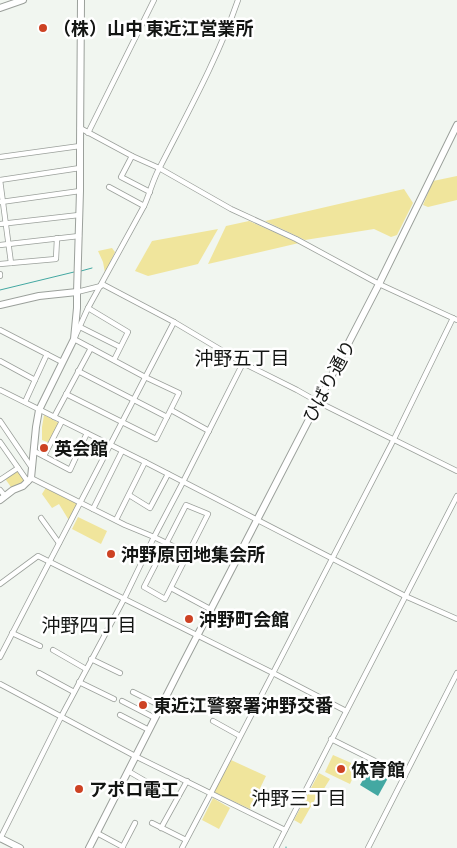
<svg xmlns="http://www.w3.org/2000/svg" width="457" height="848" viewBox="0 0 457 848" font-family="'Asap Condensed','Noto Sans JP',sans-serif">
<rect width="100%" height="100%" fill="#f1f6f0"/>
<g fill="#f0e59c">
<polygon points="457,176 457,200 428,207 423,205 433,181"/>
<polygon points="404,189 413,203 397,235 391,237 374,229 305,240 265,221"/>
<polygon points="249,221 299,243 208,264 226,226"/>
<polygon points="218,229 198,264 148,276 135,271 152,241"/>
<polygon points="112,248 115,252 105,273 103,262 98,251"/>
<polygon points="44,415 59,423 50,443 42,440 42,427"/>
<polygon points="18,468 28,482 13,490 4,477"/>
<polygon points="47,486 80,502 70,522 59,504 52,508 42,494"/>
<polygon points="78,517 107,531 101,544 72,529"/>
<polygon points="333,755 358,766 350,784 325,772"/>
<polygon points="231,760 266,776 250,809 214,792"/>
<polygon points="319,773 330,779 320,795 318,794 301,824 294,820"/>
<polygon points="213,798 230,808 219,829 202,820"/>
</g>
<polygon fill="#43a8a2" points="370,768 388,778 378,796 360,785"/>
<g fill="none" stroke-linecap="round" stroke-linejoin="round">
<g stroke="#43a8a2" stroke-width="1">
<polyline points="81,271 92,268"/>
<polyline points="0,290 74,272"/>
<polyline points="286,848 286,847"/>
</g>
<defs>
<g id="street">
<polyline points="80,128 132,156 159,168 231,209 296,239 379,284 457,320"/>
<polyline points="88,133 154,0"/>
<polyline points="132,156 121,177 150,192"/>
<polyline points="0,157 80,146"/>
<polyline points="0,180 11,263"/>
<polyline points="0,180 80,168"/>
<polyline points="109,187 144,206"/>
<polyline points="1,202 80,191"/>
<polyline points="0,224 79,215"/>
<polyline points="0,245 79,236"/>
<polyline points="0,264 56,259 57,238"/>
<polyline points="0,274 0,276"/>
<polyline points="102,284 174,322 243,363 297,390 320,403 457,471"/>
<polyline points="77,292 101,286"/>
<polyline points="88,308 128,332 114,360"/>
<polyline points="80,327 120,347"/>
<polyline points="0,330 62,362"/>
<polyline points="0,361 35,380 25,402"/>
<polyline points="78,371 167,417"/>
<polyline points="35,380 47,354"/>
<polyline points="0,390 145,462 405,596 457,619"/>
<path d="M66 394 156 439 179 393 145 377 74 339 88 308 144 206C150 193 153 179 160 167 188 112 218 58 238 0"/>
<polyline points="171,410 209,431"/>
<polyline points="54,417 91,348"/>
<polyline points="0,421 32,468"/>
<polyline points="0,442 28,482"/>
<polyline points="34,451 70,470 87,433"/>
<polyline points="44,456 62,421"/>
<polyline points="31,478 125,525 154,537 183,482 243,363"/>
<polyline points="0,480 18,468"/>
<polyline points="0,490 5,496"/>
<polyline points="129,495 150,508 168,474"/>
<polygon points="186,505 208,514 165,599 144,587"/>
<polyline points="93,509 122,451"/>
<polyline points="41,518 59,543"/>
<polyline points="116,520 145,462"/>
<polyline points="0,584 38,556 273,673 346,711"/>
<polyline points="171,588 210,609"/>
<polyline points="12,633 40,646"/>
<polyline points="53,650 86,669"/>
<polyline points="0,657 174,322"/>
<polyline points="91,659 120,673"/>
<polyline points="39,673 74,692"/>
<polyline points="79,682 114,699"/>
<polyline points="0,684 135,756 285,830"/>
<polyline points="133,692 161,706"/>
<polyline points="122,701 155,718"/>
<polyline points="120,715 149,730"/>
<polyline points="213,721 240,736"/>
<polyline points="331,739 405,776"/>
<polyline points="128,771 164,792"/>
<polyline points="152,823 186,840"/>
<polyline points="161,828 187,781"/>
<polyline points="97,833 123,847"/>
<polyline points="0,839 61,717 124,599 154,537 189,554"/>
<polyline points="122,848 135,823"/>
<polyline points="182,848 211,793 394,439 453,318"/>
<polyline points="276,848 457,496"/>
<polyline points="368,848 457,673"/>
</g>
<g id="secondary">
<polyline points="0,8 23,0"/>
<polyline points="0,305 39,296 77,292"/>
<polyline points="0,500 13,490 23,486 31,478 36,427 39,410 74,339 77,308 77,292 80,191 80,146 81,0"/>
<polyline points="0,838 20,848"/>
<polyline points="89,848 180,669 379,284 457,125"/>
</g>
</defs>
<use href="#street" stroke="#9ba09b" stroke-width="6"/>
<use href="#secondary" stroke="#9ba09b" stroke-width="8"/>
<use href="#street" stroke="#fff" stroke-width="4.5"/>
<use href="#secondary" stroke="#fff" stroke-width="6"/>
</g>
<g fill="#cd4223" stroke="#fff" stroke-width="2">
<circle cx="43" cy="28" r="5"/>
<circle cx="44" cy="448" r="5"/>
<circle cx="111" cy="554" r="5"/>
<circle cx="189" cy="619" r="5"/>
<circle cx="143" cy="705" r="5"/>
<circle cx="341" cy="769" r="5"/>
<circle cx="79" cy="789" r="5"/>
</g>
<g text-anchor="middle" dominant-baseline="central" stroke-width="5" stroke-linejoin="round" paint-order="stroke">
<g font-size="18" font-weight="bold" fill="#131513" stroke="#fff" text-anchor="start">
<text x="53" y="28">（株）山中 東近江営業所</text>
<text x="54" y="448">英会館</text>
<text x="121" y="554">沖野原団地集会所</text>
<text x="199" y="619">沖野町会館</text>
<text x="153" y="705">東近江警察署沖野交番</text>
<text x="351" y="769">体育館</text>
<text x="89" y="789">アポロ電工</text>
</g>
<g font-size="18" fill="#131513" stroke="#fff">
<text transform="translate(329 381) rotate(-62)">ひばり通り</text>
</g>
<g font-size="19" fill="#131513" stroke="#fff">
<text x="242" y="358">沖野五丁目</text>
<text x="89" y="625">沖野四丁目</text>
<text x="299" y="798">沖野三丁目</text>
</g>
</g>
</svg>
